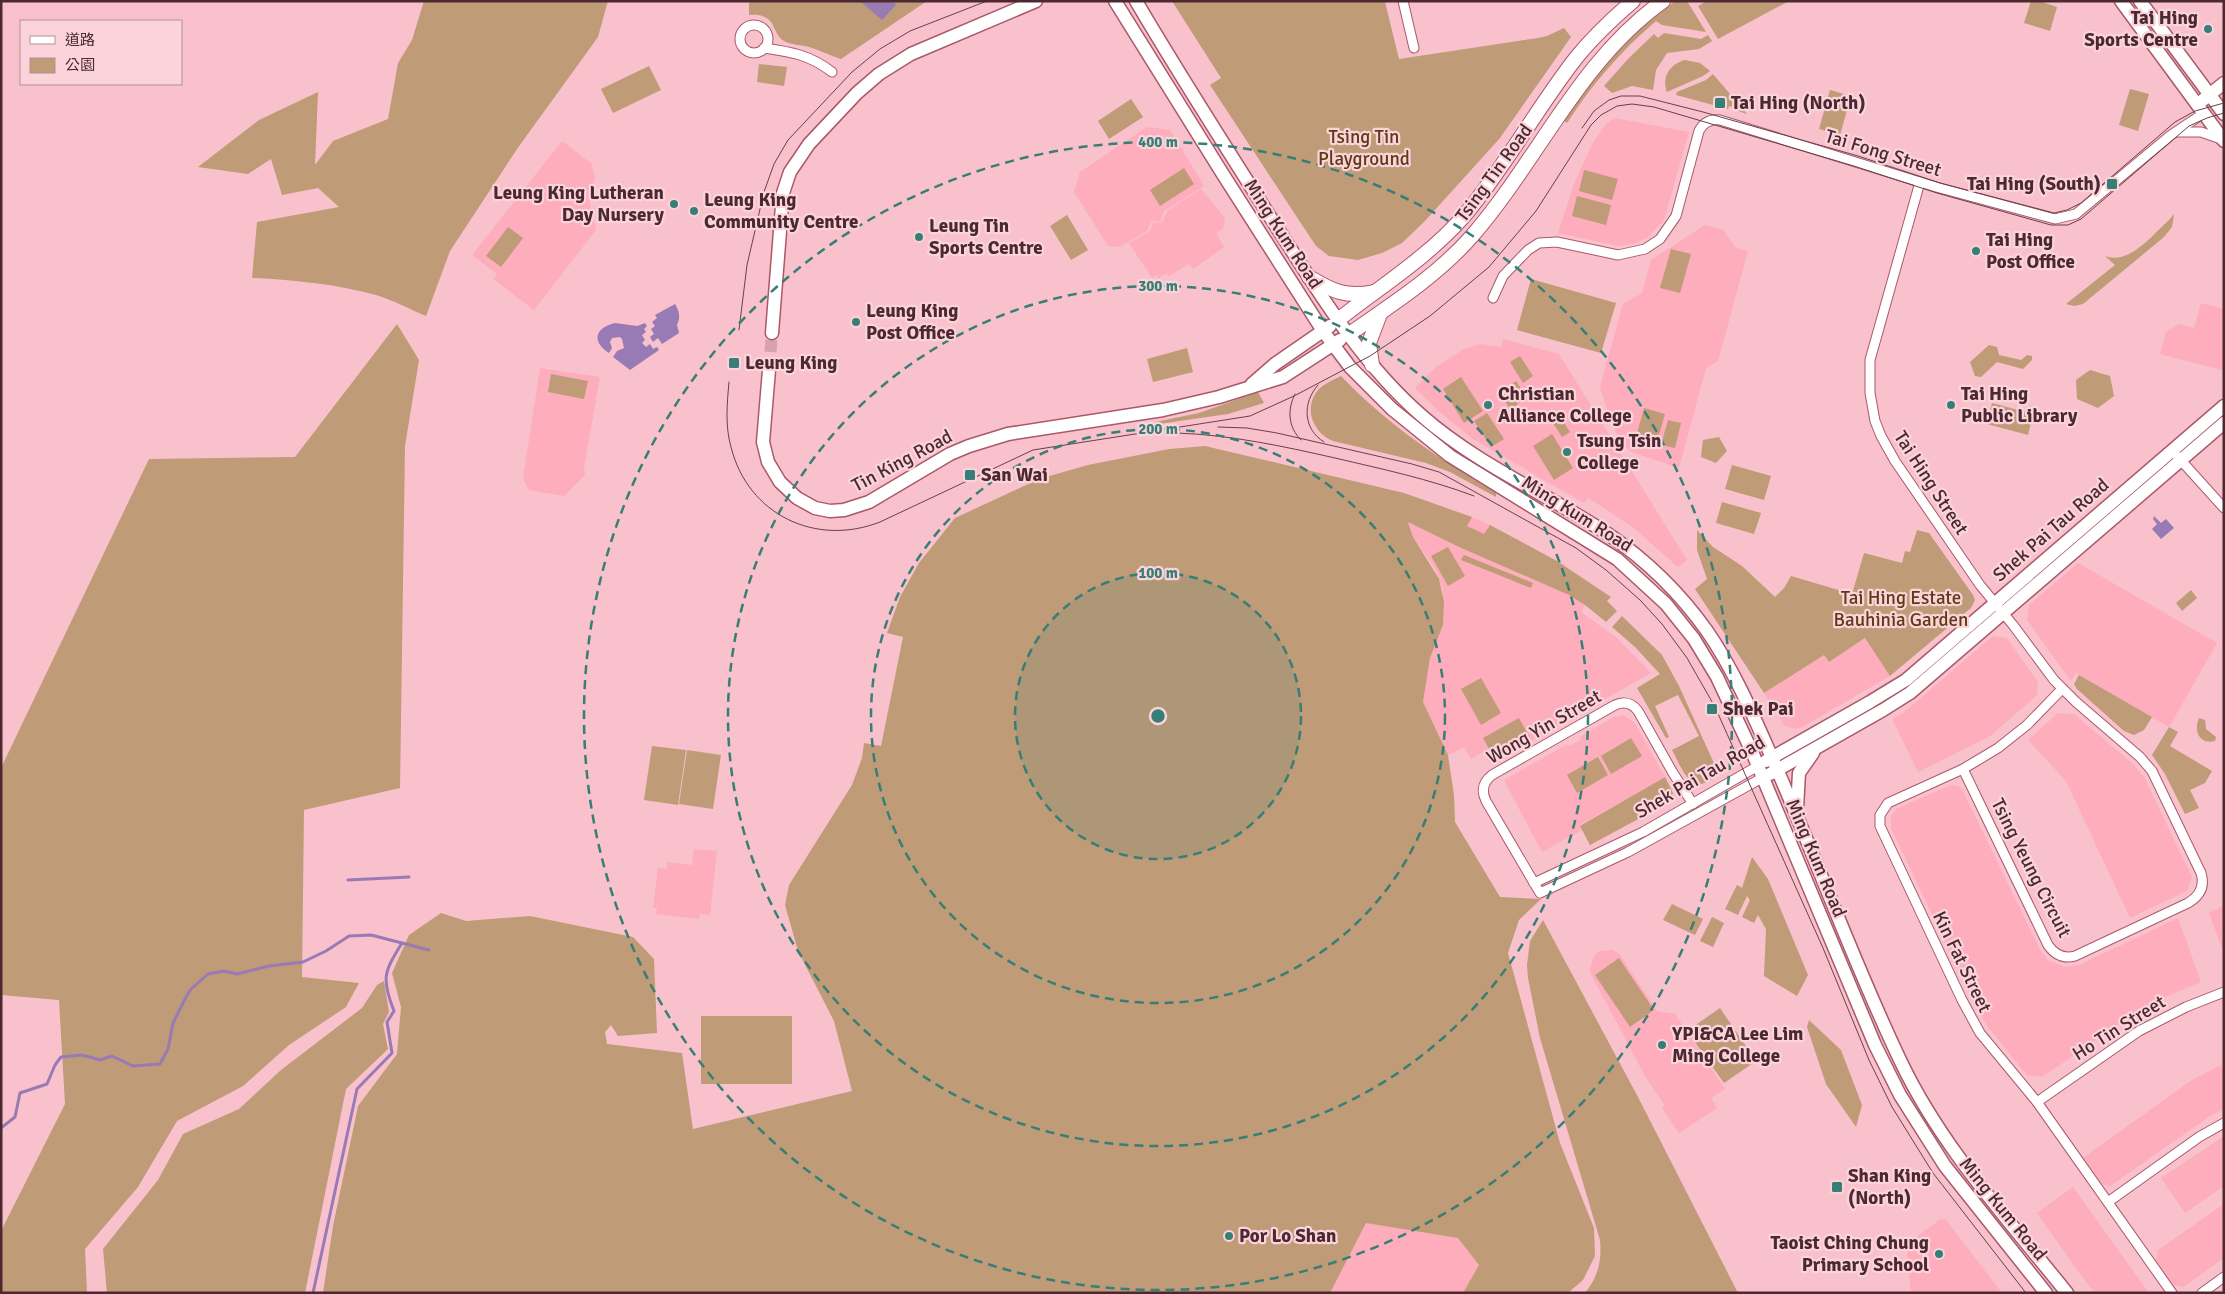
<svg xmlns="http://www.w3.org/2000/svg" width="2225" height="1294" viewBox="0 0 2225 1294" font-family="Signika,'Noto Sans TC',sans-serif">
<rect width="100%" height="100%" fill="#f9c1cb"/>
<g fill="#fdadbc">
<polygon points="1615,118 1689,132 1664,220 1648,237 1633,244 1618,246 1558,233 1575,181 1592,145 1605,125"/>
<polygon points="1147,127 1170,130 1204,186 1164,211 1160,222 1151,220 1148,230 1120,247 1108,246 1074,192 1080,172"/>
<polygon points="562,141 592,164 595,178 590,203 596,230 534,310 493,279 497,274 472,255"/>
<polygon points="1201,189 1225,218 1223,229 1216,233 1224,247 1193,269 1189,264 1169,276 1166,273 1158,279 1157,275 1152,278 1129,243 1150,231 1153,222 1162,223 1167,211"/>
<polygon points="1705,225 1723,230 1736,248 1748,251 1718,361 1706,368 1679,468 1631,452 1617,435 1606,406 1600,387 1623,304 1642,293 1651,260"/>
<polygon points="2201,303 2223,309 2224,307 2224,368 2221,370 2160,354 2166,332 2179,324 2194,328"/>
<polygon points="1503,339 1559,354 1687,560 1678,567 1635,529 1604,508 1588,498 1584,503 1473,439 1437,410 1415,388 1436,367 1464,349 1481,344 1501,347"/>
<polygon points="540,368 600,377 584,467 585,475 564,496 529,490 523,478"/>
<polygon points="1472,517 1490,525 1484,535 1466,526"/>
<polygon points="1408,521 1459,547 1569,595 1585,605 1581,612 1617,638 1651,673 1490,764 1483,752 1471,759 1464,747 1448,755 1423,702 1430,658 1443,625 1443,590 1435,569 1413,537"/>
<polygon points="2078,563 2217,643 2169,727 2076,673 2071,681 2027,620 2029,605"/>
<polygon points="1993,636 2007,638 2038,682 2037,695 1989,737 1918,772 1892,719 1902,714"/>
<polygon points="1866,638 1890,676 1802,727 1796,729 1785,726 1764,693 1824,655 1829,662"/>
<polygon points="2058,713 2074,714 2133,764 2144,777 2192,877 2187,891 2130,918 2066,781 2028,740"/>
<polygon points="1623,715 1634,722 1665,777 1580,825 1582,830 1542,852 1504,780 1566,745 1569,746 1580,740 1581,736 1614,717"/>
<polygon points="1951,785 1958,786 1963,791 2040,950 2048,960 2065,967 2079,965 2178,918 2201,982 2165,997 2131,1016 2042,1077 2027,1075 1988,1027 1978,1011 1891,828 1891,816 1896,809"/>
<polygon points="694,849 717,851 710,915 700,914 699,919 656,914 657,908 653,908 658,868 667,869 667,862 692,865"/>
<polygon points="2224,905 2224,954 2209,913"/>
<polygon points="1613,950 1620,955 1657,1011 1675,1014 1725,1089 1711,1098 1717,1108 1679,1133 1662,1108 1665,1106 1645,1076 1591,974 1590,968 1595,955 1600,951"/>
<polygon points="2221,1065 2224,1072 2224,1109 2210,1116 2110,1186 2102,1184 2083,1158 2192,1080"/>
<polygon points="2224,1136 2224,1186 2185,1213 2161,1178"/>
<polygon points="2073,1187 2114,1244 2149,1293 2095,1293 2077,1270 2037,1213"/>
<polygon points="2224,1204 2224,1258 2183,1287 2172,1285 2156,1261 2158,1250"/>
<polygon points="1941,1219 1946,1220 2002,1293 1911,1293 1907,1256 1909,1246 1916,1237"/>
<polygon points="1366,1223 1458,1238 1479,1265 1463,1293 1330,1293"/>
</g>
<g fill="#bf9b77">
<path d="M424 1H608L598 37 517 149 450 251 426 316C409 309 393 300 376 295 335 284 294 280 252 278L257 222 339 207 318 188 282 195 271 159 248 174 198 167 259 120 318 92 315 165 333 141 388 119 398 63 412 40Z"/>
<path d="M749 1H927L841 59C830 56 820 50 809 47 801 45 793 45 786 42 769 34 780 13 749 15Z"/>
<polygon points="1172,1 1388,1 1385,2 1399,59 1538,38 1547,36 1564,28 1571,37 1500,138 1424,222 1402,243 1382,253 1358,260 1329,256 1316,246 1210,85 1221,78"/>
<path d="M1675 1H1687L1706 32 1662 25 1656 21C1621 51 1592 84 1567 123L1563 120 1600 69 1633 34Z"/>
<polygon points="1707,1 1789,1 1718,39 1698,6"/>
<polygon points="2031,1 2039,1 2057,7 2050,31 2024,23"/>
<polygon points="1664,33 1701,39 1708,35 1712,41 1699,49 1667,53 1656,70 1653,90 1632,86 1612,93 1604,86 1628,59 1654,34 1658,38"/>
<path d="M1685 60 1700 63 1710 71 1703 76 1667 92C1661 77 1670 64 1685 60Z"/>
<polygon points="759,64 787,67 784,86 757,82"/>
<polygon points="649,66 661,90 613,113 601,89"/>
<polygon points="1713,74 1747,114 1738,111 1738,108 1729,106 1728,109 1676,95 1677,92 1706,80"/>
<polygon points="2130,89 2149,94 2138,131 2119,125"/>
<polygon points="1830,90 1851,96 1840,135 1819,129"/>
<polygon points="1131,99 1143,117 1109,139 1098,121"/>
<polygon points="1184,168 1194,184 1160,206 1150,190"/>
<polygon points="1584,170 1618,179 1612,200 1579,191"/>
<polygon points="1577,196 1611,205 1606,225 1572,216"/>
<path d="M2174 214 2172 227 2164 237 2083 304 2074 306 2066 304 2115 265 2105 256C2130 265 2152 235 2169 220Z"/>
<polygon points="1067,215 1088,250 1071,260 1050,226"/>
<polygon points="508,227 523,238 501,267 486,256"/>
<polygon points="1671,249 1691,254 1680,293 1660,288"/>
<polygon points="1531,279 1616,303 1601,353 1517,330"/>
<polygon points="397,324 419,360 405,446 400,788 304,810 302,977 359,983 346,1007 289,1045 243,1086 177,1121 138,1187 85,1249 87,1293 1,1293 1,1231 65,1104 59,1000 1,995 1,768 149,459 295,457"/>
<polygon points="1989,345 1997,347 1999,355 2021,360 2027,355 2032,356 2032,360 2023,369 1997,362 1981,377 1975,376 1970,362"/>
<polygon points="1187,348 1193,372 1153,382 1147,359"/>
<polygon points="1520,356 1533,376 1523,383 1510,362"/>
<polygon points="2090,370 2110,376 2114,396 2098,408 2077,399 2076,380"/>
<polygon points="551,374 588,381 584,399 548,392"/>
<path d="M1341 376C1388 425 1438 458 1496 493V497L1450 472 1426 463 1333 441C1313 433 1303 408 1318 390 1324 384 1333 380 1341 376Z"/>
<polygon points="1461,377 1483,411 1464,423 1443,389"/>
<polygon points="1516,381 1527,398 1519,403 1508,387"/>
<polygon points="1507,387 1518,404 1510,409 1499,392"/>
<polygon points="1258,392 1264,403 1228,414 1159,424 1155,422 1199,413"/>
<polygon points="1992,403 2033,414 2028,435 1987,424"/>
<polygon points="1644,408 1665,414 1655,449 1634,444"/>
<polygon points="1487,413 1504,439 1491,447 1474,421"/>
<polygon points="1559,415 1570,432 1562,437 1551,420"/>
<polygon points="1668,420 1681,423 1675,448 1661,445"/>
<polygon points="1552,434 1573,468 1554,480 1533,446"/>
<polygon points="1719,437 1727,451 1716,463 1701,457 1703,440"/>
<polygon points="1205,446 1404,493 1472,517 1467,526 1484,534 1490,525 1557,561 1611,597 1607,601 1617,611 1606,622 1585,605 1569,595 1459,547 1408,522 1413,537 1439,579 1444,602 1443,625 1430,658 1423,702 1448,755 1454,795 1455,822 1500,897 1541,899 1519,920 1508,953 1560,1143 1594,1228 1595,1256 1583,1280 1568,1293 1463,1293 1479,1265 1458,1238 1366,1223 1330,1293 323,1293 333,1226 358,1106 397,1054 401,1007 392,973 409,935 441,913 466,921 530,916 633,937 654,959 657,1033 618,1036 611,1025 605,1032 607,1044 682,1053 693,1129 852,1091 834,1021 798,951 785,905 789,885 852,785 862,758 864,743 881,746 903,637 887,633 900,597 919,563 955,518 1039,479 1088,465 1169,449"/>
<polygon points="1732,465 1771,476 1764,500 1725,489"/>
<polygon points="1722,502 1761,513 1754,534 1716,523"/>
<polygon points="1697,530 1713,547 1742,566 1775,597 1784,588 1791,576 1852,594 1864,553 1902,563 1905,551 1910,552 1917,530 1929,533 1973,595 1975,600 1971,608 1890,676 1865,638 1829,662 1824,655 1764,693 1695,589 1707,579 1697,550"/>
<polygon points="1448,547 1465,576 1448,586 1431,556"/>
<polygon points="1464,555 1533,583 1531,588 1461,560"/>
<polygon points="2191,590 2197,598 2182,611 2176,603"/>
<path d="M1622 616 1662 655 1679 686 1717 770 1715 777C1710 780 1705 784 1700 784 1686 785 1678 760 1672 750L1699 736 1678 695 1655 706 1669 737 1666 738 1637 688 1660 674 1635 647 1612 627Z"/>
<polygon points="2079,675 2152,717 2144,730 2134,735 2124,731 2077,689 2074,684"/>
<polygon points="1481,678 1501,713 1481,725 1461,689"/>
<polygon points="1519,718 1530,738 1494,758 1483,738"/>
<path d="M2199 718 2205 720 2206 729 2216 737 2215 741C2200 745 2193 731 2199 718Z"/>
<polygon points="2169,727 2178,732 2170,746 2212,771 2205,783 2190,790 2199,808 2185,814 2165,774 2152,755"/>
<polygon points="1631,738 1642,756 1611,774 1601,756"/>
<polygon points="652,746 686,750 678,805 644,800"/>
<polygon points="687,750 721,755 713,809 679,804"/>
<polygon points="1598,757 1608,775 1577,793 1567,775"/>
<polygon points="1665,777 1673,793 1670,802 1590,845 1580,826"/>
<polygon points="1752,857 1768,879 1808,975 1797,996 1764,976 1766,929 1758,915 1754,923 1742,917 1750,900 1747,896 1738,915 1725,909 1737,885 1742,888"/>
<polygon points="1672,904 1703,919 1695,935 1663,920"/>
<polygon points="1712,917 1724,923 1713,947 1700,941"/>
<path d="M1543 920 1639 1099 1738 1293H1585C1598 1277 1602 1261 1600 1240L1540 1038 1528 978 1527 965 1530 941Z"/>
<polygon points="1619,958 1654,1010 1630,1027 1595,975"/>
<polygon points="384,981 389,1012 383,1024 388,1049 346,1089 305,1293 107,1293 103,1249 158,1180 183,1134 239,1109 281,1070 362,1008 377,985"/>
<polygon points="1720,1008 1756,1061 1724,1083 1687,1031"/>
<rect x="701" y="1016" width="91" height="68"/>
<polygon points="1809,1020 1841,1050 1862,1105 1856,1127 1826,1084 1807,1027"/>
</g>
<g fill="#987bb4">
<polygon points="860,1 892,1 896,5 882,20"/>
<path d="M675 304C679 311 681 317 677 325L679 333 662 344 658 338 653 342 650 337 654 334 651 329 655 326 652 322 657 318 655 315Z"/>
<path d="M615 323 637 326 645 323 647 326 644 329 646 332 642 335 645 340 642 343 646 347 650 344 653 349 657 347 659 350 630 370 613 357 617 351 624 348 622 339 620 337 612 338 610 342 612 348 609 353C591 341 595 328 615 323Z"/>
<polygon points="2154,516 2161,523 2166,519 2174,528 2161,539 2152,529 2157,524 2153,519"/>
</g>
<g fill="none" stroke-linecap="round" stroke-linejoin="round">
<g stroke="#987bb4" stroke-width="3">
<polyline points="348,880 409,877"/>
<polyline points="1,1128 15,1117 20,1093 47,1084 55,1065 61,1057 82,1055 100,1060 112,1056 133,1066 160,1064 168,1049 173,1023 186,997 191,989 208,974 224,971 237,974 269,966 303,962 326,951 349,936 371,935 429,950"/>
<path d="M313 1293 357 1089 392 1053 387 1022 394 1011C381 978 384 972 402 943"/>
</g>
<polyline stroke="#d6a2ac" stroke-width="12" stroke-dasharray="12 6" stroke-linecap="butt" points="769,370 772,333"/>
<defs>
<g id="street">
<polyline points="1403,1 1414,48"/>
<circle cx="754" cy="39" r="14"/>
<path d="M764 48C792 52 810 55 832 72"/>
<polyline points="2178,132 2201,132 2221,139"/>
<path d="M1920 182 1870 360V393L1875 421 1881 436 1895 461 1980 585 2013 625 2054 680 2076 702 2140 757 2152 771 2201 873C2205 886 2200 896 2188 903L2075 956C2064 959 2055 955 2048 945L1963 769"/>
<path d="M1493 298 1503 276 1528 250 1539 243 1557 242 1618 255 1645 249 1660 239 1676 216 1699 131C1703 123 1710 119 1720 120L1936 187 2055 219 2076 214 2171 135 2204 113"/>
<polyline points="2177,456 2224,508"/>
<polyline points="2062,689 2027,725 1998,748 1963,769 1888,803 1880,815 1880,826 1962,1000 1980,1033 2037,1102 2172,1293"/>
<path d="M1693 804 1673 773 1638 711C1632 703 1624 701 1615 705L1492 775C1483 782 1481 791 1486 801L1540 893 1628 852 1762 778"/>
<polyline points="1534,883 1643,832 1758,766"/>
<polyline points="2037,1102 2139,1031 2186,1007 2224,992"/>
<polyline points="2108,1202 2199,1137 2224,1123"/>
<polyline points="2202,1293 2224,1277"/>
</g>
<g id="secondary">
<polyline points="1115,1 1224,176 1323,331 1350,367 1392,409 1450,456 1617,559 1666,604 1694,639 1717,677 1753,754 1875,1045 1900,1095 1945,1166 2046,1293"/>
<path d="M1136 1C1180 76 1227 149 1274 223 1318 291 1360 362 1422 416 1478 465 1547 494 1608 534 1646 560 1680 593 1707 631 1736 673 1756 722 1777 769 1819 866 1855 966 1901 1062 1942 1148 2008 1219 2067 1293"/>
<polyline points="2121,1 2224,141"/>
<polyline points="2140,1 2224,114"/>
<polyline points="2203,100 2224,83"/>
<polyline points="772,333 783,193 790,172 809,144 857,93 879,74 911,54 1036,1"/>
<polyline points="769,370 763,442 768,462 780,482 797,498 815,508 830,511 844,510 869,502 950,454 969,446 1008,434 1163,410 1219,397 1283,377 1340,340"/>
<polyline points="1252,384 1275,364 1330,326"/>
<polyline points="1766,761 1870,702 1906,680 2224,406"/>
<polyline points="1770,774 1883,710 1910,693 2224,423"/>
<polyline points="1797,808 1799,773 1813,753"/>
</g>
<g id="primary">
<path d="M1309 277C1332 291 1346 298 1374 292"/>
<path d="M1338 320C1381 286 1428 257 1464 216 1506 166 1536 109 1576 58 1593 37 1612 19 1633 1"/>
<path d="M1348 335C1391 305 1437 276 1472 236 1539 159 1578 62 1663 1"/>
<polyline points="1372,365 1369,343 1380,314"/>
</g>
</defs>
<use href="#street" stroke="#aa586a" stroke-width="11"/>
<use href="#secondary" stroke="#aa586a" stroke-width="15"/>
<use href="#primary" stroke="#aa586a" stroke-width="16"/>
<use href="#street" stroke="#fff" stroke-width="9"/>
<use href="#secondary" stroke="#fff" stroke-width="12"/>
<use href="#primary" stroke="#fff" stroke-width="14"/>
<g stroke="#69414a" stroke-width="1">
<polyline points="1582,128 1594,111 1609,100 1621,96 1640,96 1703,112 1858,156 1940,183 2054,213 2067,210 2081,203 2175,122 2195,111 2224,103"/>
<polyline points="739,330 747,265 764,192 774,164 788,140 852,72 880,49 910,31 987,1"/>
<path d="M729 382C727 404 725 426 731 447 748 515 816 547 880 522L1033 450 1250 416 1294 396 1370 356 1430 316 1489 267 1536 211 1591 125 1601 115 1617 106 1632 104 1654 107 1854 166 1937 193 2051 225H2068L2081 219 2189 126 2207 118 2224 113"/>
<path d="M1318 385C1302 403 1303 429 1324 442"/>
<path d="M1295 394C1287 410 1288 427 1301 440"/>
<polyline points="1218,427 1247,428 1277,433 1412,464 1439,472 1576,548 1606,570 1640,600 1662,624 1687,658 1715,707 1823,948 1869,1060 1892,1107 1933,1173 2026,1293"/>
<path d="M1177 433C1231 435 1282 446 1335 458 1382 469 1429 479 1474 496"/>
</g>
</g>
<circle cx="1158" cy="716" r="143" fill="#377e77" fill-opacity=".12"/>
<g fill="none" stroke="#377e77" stroke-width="2.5" stroke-dasharray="9 6">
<circle cx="1158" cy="716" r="143"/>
<circle cx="1158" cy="716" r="287"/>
<circle cx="1158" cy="716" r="430"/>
<circle cx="1158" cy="716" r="574"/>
</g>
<g fill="#377e77" stroke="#fad4da" stroke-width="2">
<circle cx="2208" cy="29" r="5"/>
<rect x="1714" y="97" width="12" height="12" rx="2.5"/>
<rect x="2106" y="178" width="12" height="12" rx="2.5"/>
<circle cx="674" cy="204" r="5"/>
<circle cx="694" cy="211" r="5"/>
<circle cx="919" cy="237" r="5"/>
<circle cx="1976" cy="251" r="5"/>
<circle cx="856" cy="322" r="5"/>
<rect x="728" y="357" width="12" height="12" rx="2.5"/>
<circle cx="1488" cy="405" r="5"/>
<circle cx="1951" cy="405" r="5"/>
<circle cx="1567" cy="452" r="5"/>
<rect x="964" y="469" width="12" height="12" rx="2.5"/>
<rect x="1706" y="703" width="12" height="12" rx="2.5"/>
<circle cx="1662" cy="1045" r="5"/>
<rect x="1831" y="1181" width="12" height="12" rx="2.5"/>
<circle cx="1229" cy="1236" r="5"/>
<circle cx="1939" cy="1254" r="5"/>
</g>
<g text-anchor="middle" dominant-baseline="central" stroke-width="4.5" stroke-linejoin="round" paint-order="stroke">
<g font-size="19" font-weight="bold" fill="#4c2830" stroke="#fad4da" text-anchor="start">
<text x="2198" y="18" text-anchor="end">Tai Hing<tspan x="2198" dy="22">Sports Centre</tspan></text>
<text x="1731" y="103">Tai Hing (North)</text>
<text x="2101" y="184" text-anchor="end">Tai Hing (South)</text>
<text x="664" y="193" text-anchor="end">Leung King Lutheran<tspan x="664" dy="22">Day Nursery</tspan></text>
<text x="704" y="200">Leung King<tspan x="704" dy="22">Community Centre</tspan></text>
<text x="929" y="226">Leung Tin<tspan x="929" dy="22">Sports Centre</tspan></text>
<text x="1986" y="240">Tai Hing<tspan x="1986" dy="22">Post Office</tspan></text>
<text x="866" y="311">Leung King<tspan x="866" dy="22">Post Office</tspan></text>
<text x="745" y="363">Leung King</text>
<text x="1498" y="394">Christian<tspan x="1498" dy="22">Alliance College</tspan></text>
<text x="1961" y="394">Tai Hing<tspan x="1961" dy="22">Public Library</tspan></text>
<text x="1577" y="441">Tsung Tsin<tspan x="1577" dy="22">College</tspan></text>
<text x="981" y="475">San Wai</text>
<text x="1723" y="709">Shek Pai</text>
<text x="1672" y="1034">YPI&amp;CA Lee Lim<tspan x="1672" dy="22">Ming College</tspan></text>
<text x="1848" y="1176">Shan King<tspan x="1848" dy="22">(North)</tspan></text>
<text x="1239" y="1236">Por Lo Shan</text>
<text x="1929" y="1243" text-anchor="end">Taoist Ching Chung<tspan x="1929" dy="22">Primary School</tspan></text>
</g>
<g font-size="19" fill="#5d3b13" stroke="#fad4da">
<text x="1364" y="137">Tsing Tin<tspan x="1364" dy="22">Playground</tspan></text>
<text x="1901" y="598">Tai Hing Estate<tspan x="1901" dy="22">Bauhinia Garden</tspan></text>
</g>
<g font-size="19" fill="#4c2830" stroke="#fad4da">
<text transform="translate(1883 153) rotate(17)">Tai Fong Street</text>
<text transform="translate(1494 173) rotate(-54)">Tsing Tin Road</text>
<text transform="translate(1283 234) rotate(57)">Ming Kum Road</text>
<text transform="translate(902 461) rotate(-28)">Tin King Road</text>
<text transform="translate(1931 483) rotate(57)">Tai Hing Street</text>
<text transform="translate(1577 514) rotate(32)">Ming Kum Road</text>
<text transform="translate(2051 530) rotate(-41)">Shek Pai Tau Road</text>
<text transform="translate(1544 727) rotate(-30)">Wong Yin Street</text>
<text transform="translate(1700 777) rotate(-30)">Shek Pai Tau Road</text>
<text transform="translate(1816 858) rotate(67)">Ming Kum Road</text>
<text transform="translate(2031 868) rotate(63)">Tsing Yeung Circuit</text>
<text transform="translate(1962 962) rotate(64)">Kin Fat Street</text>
<text transform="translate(2119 1028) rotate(-32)">Ho Tin Street</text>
<text transform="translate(2003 1209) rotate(51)">Ming Kum Road</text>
</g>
</g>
<circle cx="1158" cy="716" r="8" fill="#377e77" stroke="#fad4da" stroke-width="2.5"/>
<g font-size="15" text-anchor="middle" font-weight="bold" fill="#377e77" stroke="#fad4da" stroke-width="4.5" stroke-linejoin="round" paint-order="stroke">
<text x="1158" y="147">400 m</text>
<text x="1158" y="291">300 m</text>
<text x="1158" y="434">200 m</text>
<text x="1158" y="578">100 m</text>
</g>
<rect width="2225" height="1294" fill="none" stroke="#4c2830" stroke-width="5"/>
<rect x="20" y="20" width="162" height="65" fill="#fad4da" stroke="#b48f96"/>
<rect x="30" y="36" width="25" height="8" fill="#ffffff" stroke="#b48f96"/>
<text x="65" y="45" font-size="15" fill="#4c2830">道路</text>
<rect x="30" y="58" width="25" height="15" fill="#bf9b77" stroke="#b48f96"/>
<text x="65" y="70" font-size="15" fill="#4c2830">公園</text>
</svg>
